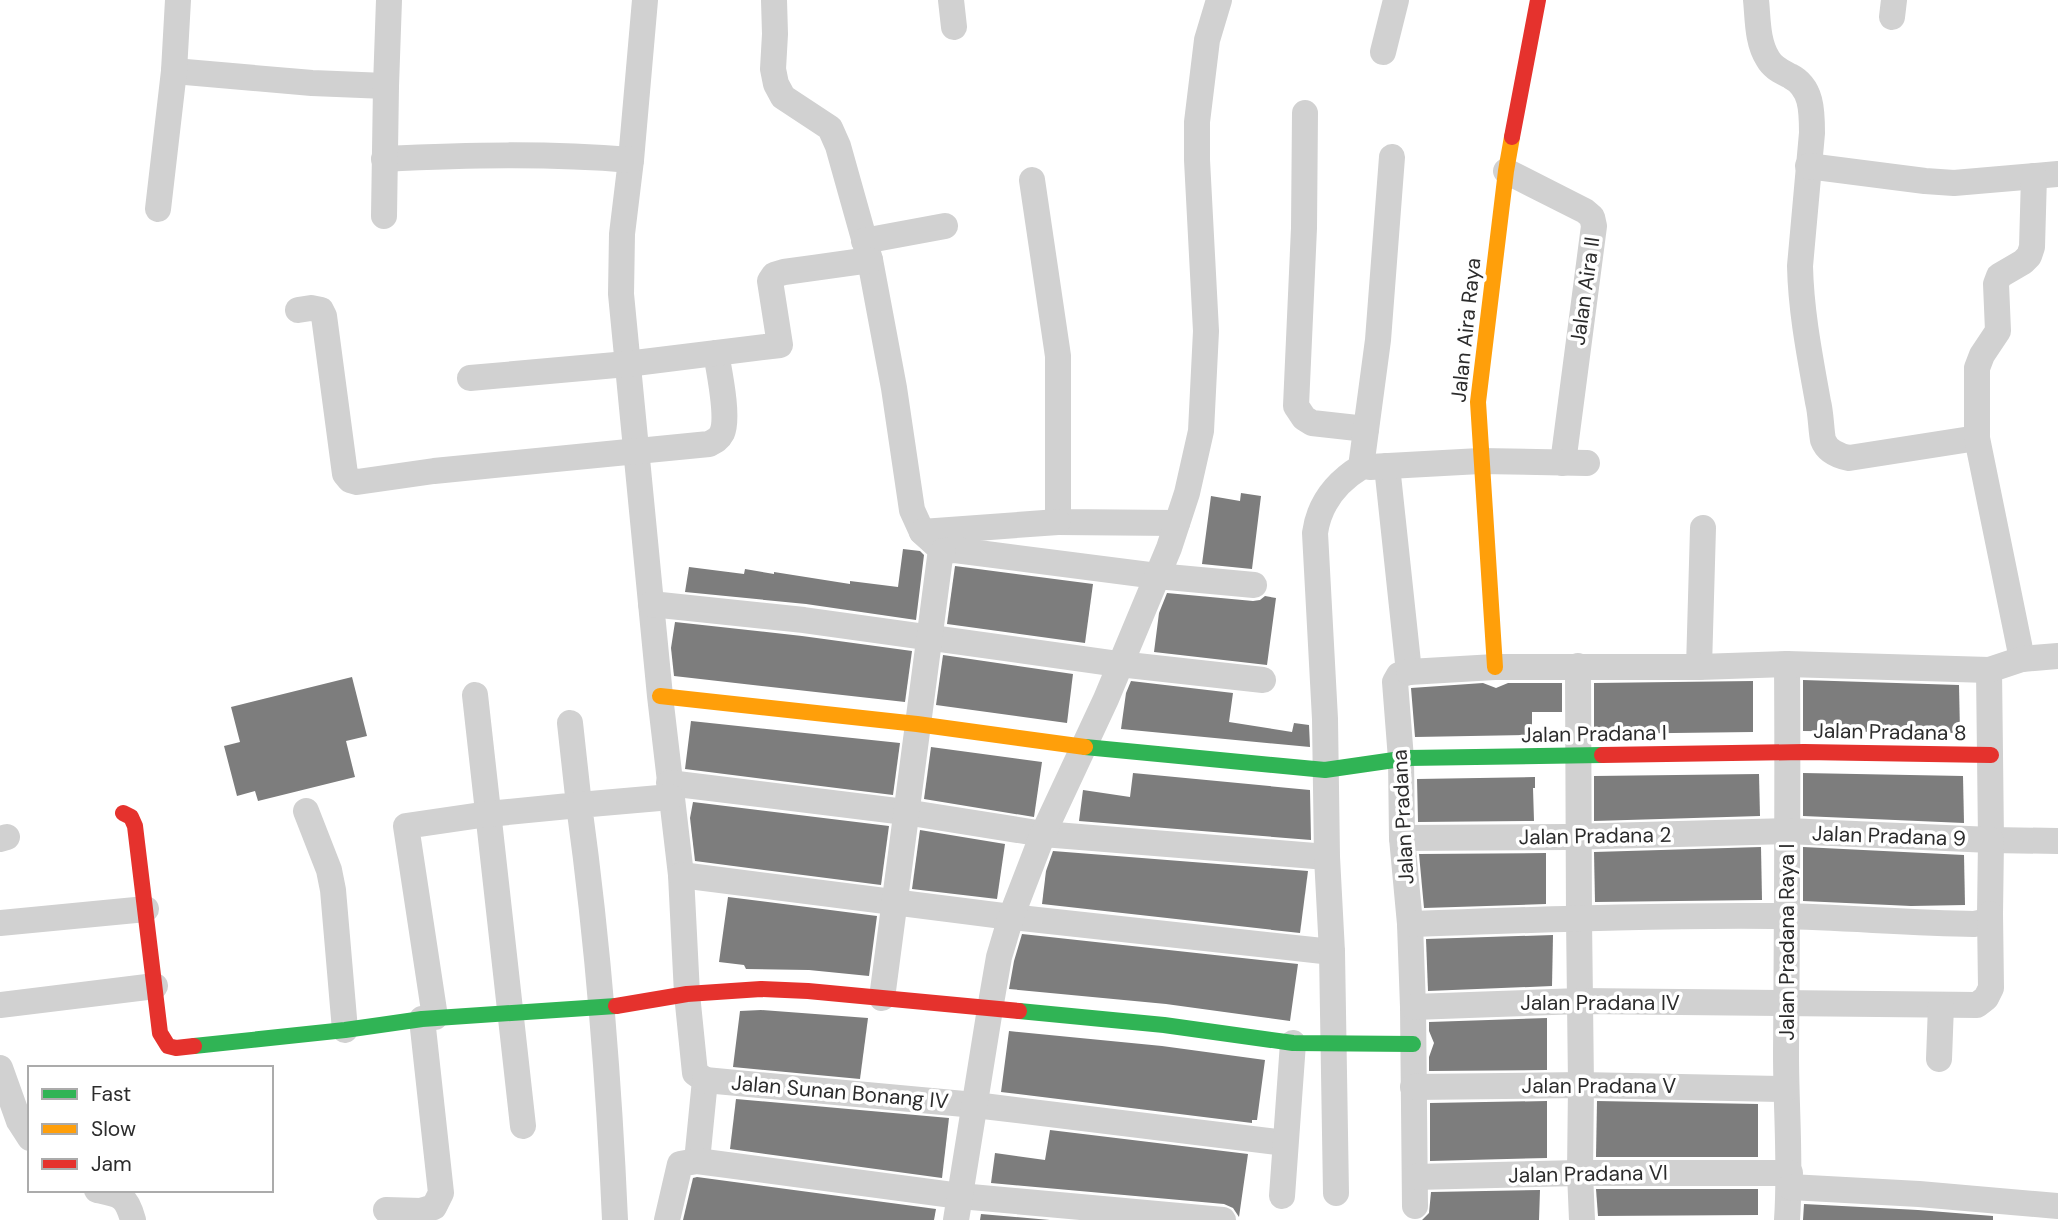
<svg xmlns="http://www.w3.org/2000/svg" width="2058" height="1220" viewBox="0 0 2058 1220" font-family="'DM Sans',sans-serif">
<rect width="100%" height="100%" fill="#fff"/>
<g fill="#7d7d7d">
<polygon points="1241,493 1261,496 1252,569 1202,564 1211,496 1240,501"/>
<polygon points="903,549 920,551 924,555 916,620 806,604 685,592 689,567 744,574 745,569 774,574 774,572 850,584 850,581 898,587"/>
<polygon points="955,566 1093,584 1085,643 947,624"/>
<polygon points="1167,593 1253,601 1260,600 1265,596 1276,598 1267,665 1154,652 1159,613"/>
<polygon points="675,622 802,636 912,651 905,702 674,676 671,648"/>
<polygon points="943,655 1073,674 1067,723 936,705"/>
<polygon points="352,677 367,736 346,741 355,777 258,801 255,791 237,796 224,746 240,742 231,707"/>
<polygon points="1803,680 1959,685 1960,733 1803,731"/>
<polygon points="1131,681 1233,693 1229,722 1292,732 1294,723 1309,725 1310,747 1121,729 1126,693"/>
<polygon points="1753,681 1753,732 1594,734 1594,683"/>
<polygon points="1483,683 1496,688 1508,683 1562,683 1562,712 1532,712 1532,735 1415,737 1411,688"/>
<polygon points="691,721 900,743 893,795 685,769"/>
<polygon points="931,747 1042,762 1034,817 924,799"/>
<polygon points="1133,773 1310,790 1311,840 1079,821 1083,790 1130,797"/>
<polygon points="1803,773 1963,776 1964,823 1803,816"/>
<polygon points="1759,774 1760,816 1594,821 1594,776"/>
<polygon points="1535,777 1535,788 1533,788 1534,821 1418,822 1417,779"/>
<polygon points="693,802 889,826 881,885 695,861 690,818"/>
<polygon points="920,830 1005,844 997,899 912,889"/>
<polygon points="1761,847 1762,900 1595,902 1594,852"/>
<polygon points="1803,847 1964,855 1965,905 1911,906 1803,901"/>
<polygon points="1053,851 1308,871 1300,933 1042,904 1046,871"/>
<polygon points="1546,853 1546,904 1424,908 1419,854"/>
<polygon points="728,897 877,916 869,976 809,970 746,969 744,965 719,962"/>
<polygon points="1022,934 1298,964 1290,1021 1166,1004 1009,989 1014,961"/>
<polygon points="1553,935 1552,986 1428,991 1426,939"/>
<polygon points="761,1010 868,1018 860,1079 733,1067 740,1011"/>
<polygon points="1547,1018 1547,1070 1429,1071 1429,1057 1434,1043 1429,1031 1429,1022"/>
<polygon points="1009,1031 1162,1046 1265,1060 1257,1120 1252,1120 1252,1123 1001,1092"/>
<polygon points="736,1099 949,1118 942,1178 730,1149"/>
<polygon points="1547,1101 1547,1158 1430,1161 1430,1103"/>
<polygon points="1597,1101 1758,1104 1758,1157 1596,1157"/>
<polygon points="1050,1130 1248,1154 1239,1217 1233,1208 1224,1204 991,1183 995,1153 1045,1160"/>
<polygon points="697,1177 936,1209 934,1220 683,1220 693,1178"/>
<polygon points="1596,1189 1758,1189 1758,1215 1598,1216"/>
<polygon points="1540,1190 1539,1220 1422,1220 1429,1213 1431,1192"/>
<polygon points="1804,1204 1918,1210 1993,1216 1993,1220 1803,1220"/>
<polygon points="981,1214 1050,1220 980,1220"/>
</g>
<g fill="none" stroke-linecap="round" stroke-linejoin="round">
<g stroke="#d1d1d1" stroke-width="26">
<polyline points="645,0 631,160 622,234 621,294 660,696 681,875 687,994 695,1073 705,1080 697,1161"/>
<polyline points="774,0 775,34 773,69 776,84 783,97 830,128 838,146 870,260 894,388 912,510 922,532 943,551"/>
<polyline points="951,0 954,27"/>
<path d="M1756 0C1758 19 1757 42 1768 59 1773 68 1781 71 1790 76 1812 87 1812 111 1812 133L1800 266C1801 312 1810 357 1818 402 1821 413 1821 430 1823 440 1827 451 1839 456 1849 458L1977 438"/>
<polyline points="1892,17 1894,0"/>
<polyline points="1383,52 1396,0"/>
<polyline points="174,71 312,83 386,86"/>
<polyline points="1305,113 1304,228 1296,406 1304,418 1312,423 1366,429"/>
<path d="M384 159C467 155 548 153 631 160"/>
<polyline points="1808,166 1925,181 1954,183 2058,174"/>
<polyline points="1506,171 1585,211 1592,217 1594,226 1563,463"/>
<polyline points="1032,180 1058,356 1058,522 1177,523"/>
<polyline points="158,209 174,71 178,0"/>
<polyline points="384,216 386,86 389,0"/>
<polyline points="864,241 945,226"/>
<path d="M298 310 311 308 321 310 324 316 345 474 350 480 357 482 434 471 709 444C715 441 719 439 722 433 729 417 719 371 716 353"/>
<polyline points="470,378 627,364 780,345 770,281 774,275 784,272 870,260"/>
<polyline points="1387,466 1409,672 1399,675 1395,682 1401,759 1402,838 1410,924 1413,1007 1415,1206"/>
<polyline points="1370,467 1480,461 1587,463"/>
<polyline points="922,532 1058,522"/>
<polyline points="943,551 955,550 1157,576 1254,585"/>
<polyline points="651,604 804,620 1119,664 1263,680"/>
<polyline points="2022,659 1977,438 1977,368 1982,355 1998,331 1996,284 1999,276 2023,262 2029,256 2032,247 2034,176"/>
<path d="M1787 664C1788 794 1787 924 1786 1054 1786 1110 1791 1165 1787 1220"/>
<polyline points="1578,666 1579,918 1581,1085 1580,1173 1582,1220"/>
<polyline points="1699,667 1703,528"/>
<polyline points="1989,670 1991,840 2058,841"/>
<polyline points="1409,672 1495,667 1699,667 1787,664 1989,670 2022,659 2058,656"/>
<polyline points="475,695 523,1126"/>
<polyline points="669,783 905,812 1043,834 1327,857"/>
<polyline points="306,811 329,870 333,890 345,1030"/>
<path d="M1402 838 1567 837 1787 831 1991 840 1990 914 1984 922 1974 924C1907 923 1839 917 1772 916 1651 915 1531 920 1410 924"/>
<polyline points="0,839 7,837"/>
<polyline points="681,875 1011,917 1332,952"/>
<polyline points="0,923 146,909"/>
<polyline points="882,998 940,557 943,551"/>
<polyline points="0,1005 155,986"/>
<polyline points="1413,1007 1580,1001 1977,1005 1986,998 1991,988 1990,914"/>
<polyline points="435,1017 406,826 488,814 579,805 570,723"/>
<polyline points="1939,1059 1941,1005"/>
<polyline points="0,1068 19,1121 30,1138"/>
<polyline points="705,1080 975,1105 1285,1143"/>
<polyline points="1413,1087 1581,1085 1786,1089"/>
<polyline points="1415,1177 1580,1173 1790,1173"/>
<polyline points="1790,1187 1919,1194 2058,1206"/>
<path d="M97 1190C121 1195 126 1195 133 1220"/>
<path d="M1336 1193 1332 952 1327 857 1325 719 1315 533C1319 504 1335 483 1361 467L1378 340 1392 157"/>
<polyline points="1282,1196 1293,1043"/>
<polyline points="386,1210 421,1211 434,1207 441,1193 422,1019"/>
<path d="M615 1220C609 1081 598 943 579 805L671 797"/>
<polyline points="667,1220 680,1164 697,1161 960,1196 1223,1220"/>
<polyline points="956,1220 990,1009 999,957 1011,917 1043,834 1106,699 1169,548 1187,493 1201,431 1206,331 1197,160 1197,122 1207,40 1219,0"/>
</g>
<g stroke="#30b455" stroke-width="16">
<polyline points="1085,747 1325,770 1408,758 1602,755"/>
<polyline points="1019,1011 1164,1025 1293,1043 1413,1044"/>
<polyline points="194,1046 345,1030 422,1019 616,1006"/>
</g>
<g stroke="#ff9f0a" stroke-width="16">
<polyline points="1495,667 1478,402 1506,171 1512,137"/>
<polyline points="660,696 917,724 1085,747"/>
</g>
<g stroke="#e5322d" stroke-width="16">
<polyline points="1512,137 1538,0"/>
<polyline points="1602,755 1804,752 1991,755"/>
<polyline points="123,813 131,817 135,826 160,1033 168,1046 176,1048 194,1046"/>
<polyline points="616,1006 687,994 761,989 808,991 1019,1011"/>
</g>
</g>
<g text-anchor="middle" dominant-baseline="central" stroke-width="7" stroke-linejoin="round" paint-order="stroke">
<g font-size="21" fill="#2c2c2c" stroke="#fff">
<text transform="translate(1585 291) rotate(-82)">Jalan Aira II</text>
<text transform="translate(1466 330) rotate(-84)">Jalan Aira Raya</text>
<text transform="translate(1890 732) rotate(1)">Jalan Pradana 8</text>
<text transform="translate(1594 734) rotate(-1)">Jalan Pradana I</text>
<text transform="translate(1403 817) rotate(-93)">Jalan Pradana</text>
<text transform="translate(1595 836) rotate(-1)">Jalan Pradana 2</text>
<text transform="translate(1889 836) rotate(2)">Jalan Pradana 9</text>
<text transform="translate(1787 942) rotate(-90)">Jalan Pradana Raya I</text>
<text x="1600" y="1003">Jalan Pradana IV</text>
<text x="1599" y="1086">Jalan Pradana V</text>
<text transform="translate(840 1092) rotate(5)">Jalan Sunan Bonang IV</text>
<text transform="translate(1588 1174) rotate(-1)">Jalan Pradana VI</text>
</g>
</g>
<rect x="28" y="1066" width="245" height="126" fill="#ffffff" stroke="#ababab" stroke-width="2"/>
<rect x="42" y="1089" width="35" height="10" fill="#30b455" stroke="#ababab" stroke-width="2"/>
<text x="91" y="1101" font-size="21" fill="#2c2c2c">Fast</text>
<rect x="42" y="1124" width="35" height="10" fill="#ff9f0a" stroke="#ababab" stroke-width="2"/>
<text x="91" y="1136" font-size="21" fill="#2c2c2c">Slow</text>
<rect x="42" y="1159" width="35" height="10" fill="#e5322d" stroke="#ababab" stroke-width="2"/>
<text x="91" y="1171" font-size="21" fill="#2c2c2c">Jam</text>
</svg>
